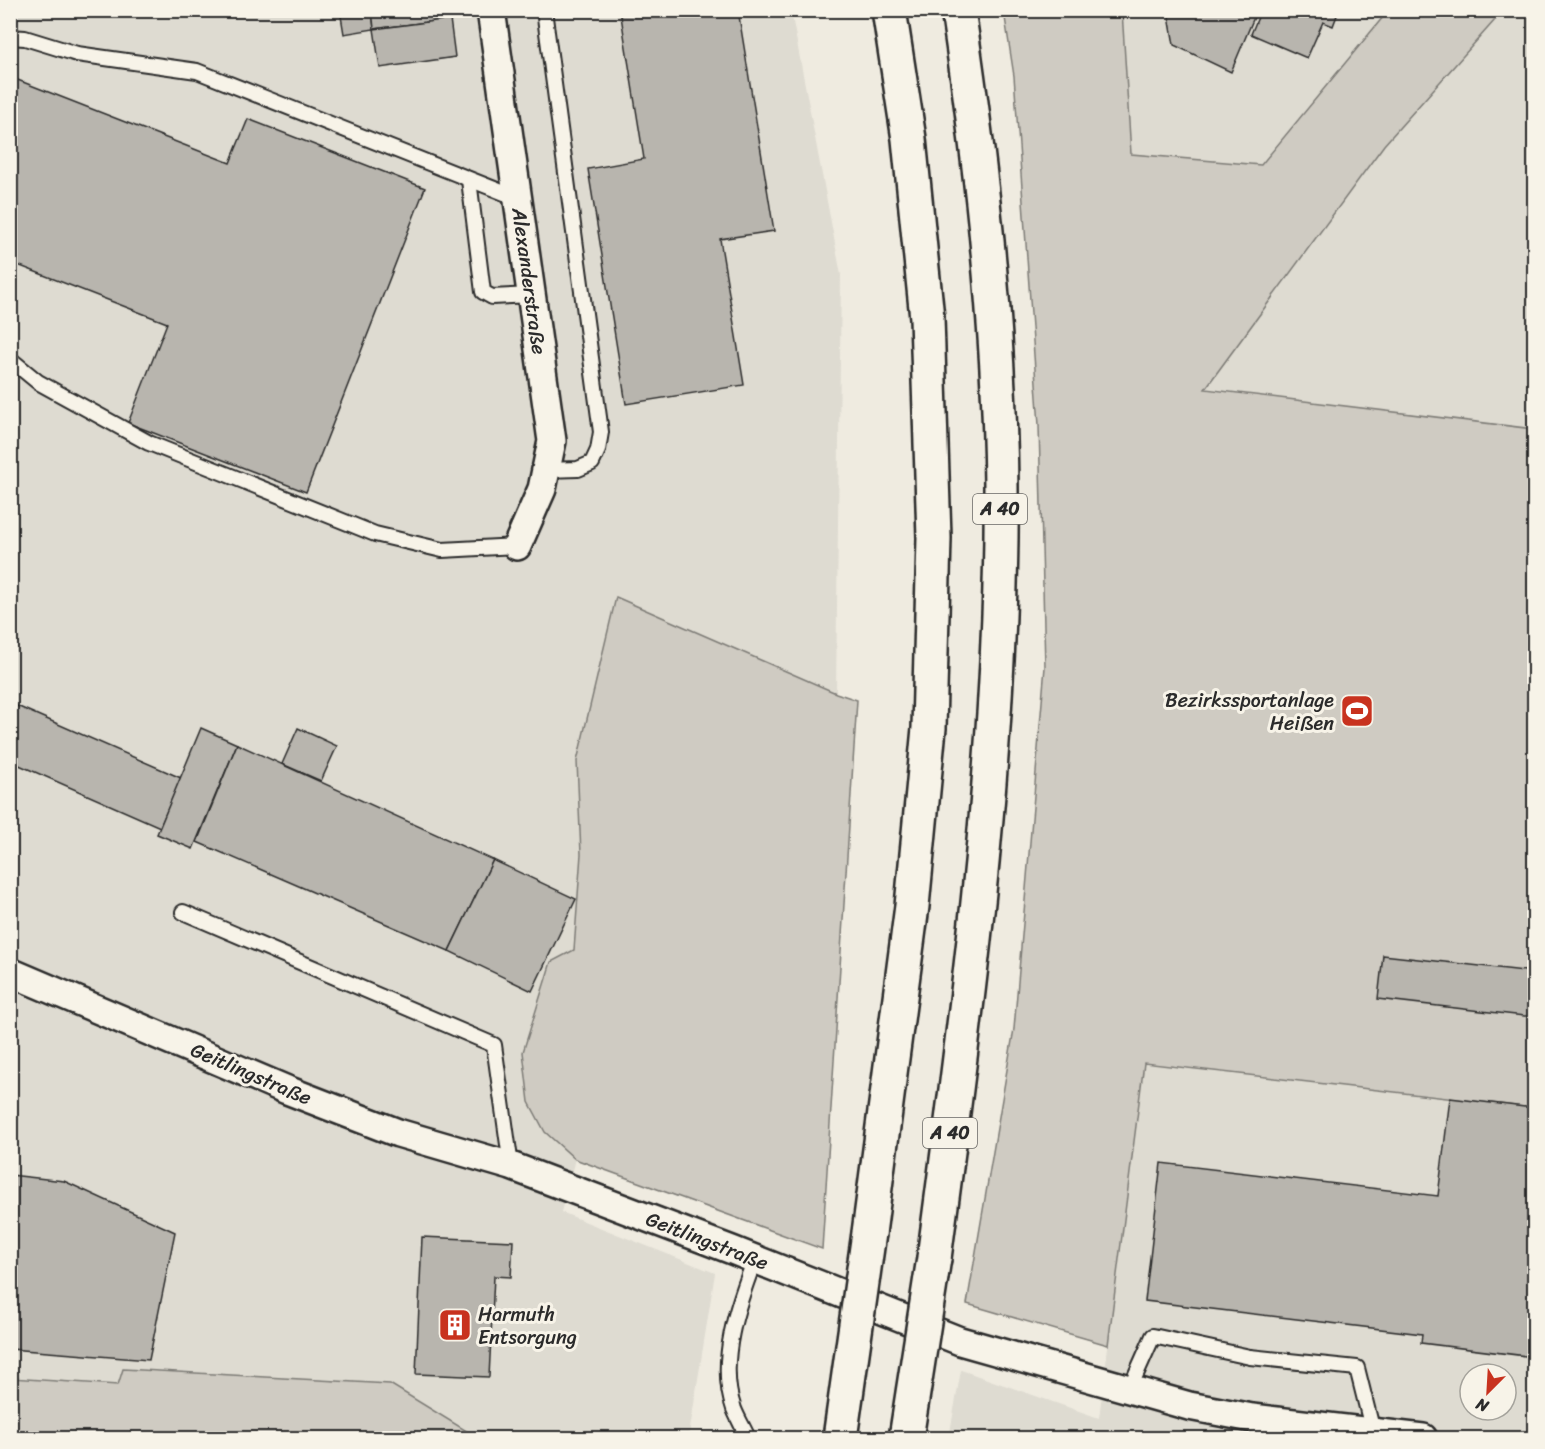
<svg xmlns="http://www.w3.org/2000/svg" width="1545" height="1449" viewBox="0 0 1545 1449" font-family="Sriracha,sans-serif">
<rect width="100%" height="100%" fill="#efebe0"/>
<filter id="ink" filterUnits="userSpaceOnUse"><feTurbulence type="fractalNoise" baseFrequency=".0167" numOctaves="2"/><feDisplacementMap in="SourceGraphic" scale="12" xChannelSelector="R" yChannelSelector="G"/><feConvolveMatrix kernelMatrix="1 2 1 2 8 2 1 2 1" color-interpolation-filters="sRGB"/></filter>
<g filter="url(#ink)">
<g fill="#dedbd1" fill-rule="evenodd">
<polygon points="10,11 791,11 841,275 836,693 617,598 577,761 581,854 574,950 545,1132 575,1159 561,1212 715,1273 689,1435 683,1438 478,1438 390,1384 123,1369 119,1385 11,1378"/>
<polygon points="1122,11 1388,11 1261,165 1131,154"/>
<polygon points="1503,11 1534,11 1534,429 1205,389 1384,145"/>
<path d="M1144 1063 1534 1108V1438H949L961 1370 1099 1418ZM1470 1374H1506V1410H1470Z"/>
</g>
<g fill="#cfcbc2" stroke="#7d7b76" stroke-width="1.5">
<polygon points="1004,11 1122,11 1131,154 1261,165 1388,11 1503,11 1384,145 1205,389 1534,429 1534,1108 1144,1063 1108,1345 967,1304 1014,1029 1045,667 1039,425 1014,76"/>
<polygon points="616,597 836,693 857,700 822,1249 575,1159 545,1132 529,1102 523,1052 551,962 574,950 581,854 577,761"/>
<polygon points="123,1369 390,1384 478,1438 11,1438 11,1378 118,1385"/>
</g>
<g fill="#b8b5ae" stroke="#2b2b2b" stroke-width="1.5">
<polygon points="340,10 372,10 374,29 344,34"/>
<polygon points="372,10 449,10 450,19 374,29"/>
<polygon points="620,10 738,10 774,231 720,239 744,385 626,404 588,169 644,159"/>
<polygon points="1168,10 1257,10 1231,72 1174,45"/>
<polygon points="1261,10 1339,10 1333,26 1323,22 1307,58 1251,34"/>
<polygon points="450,19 455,57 380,68 374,29"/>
<polygon points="10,77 230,163 248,119 425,188 306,492 128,423 167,323 10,262"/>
<polygon points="10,703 181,778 160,827 10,761"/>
<polygon points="201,728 237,744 193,849 157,834"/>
<polygon points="298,728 337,746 321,781 282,764"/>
<polygon points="237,744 493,860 449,951 197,842"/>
<polygon points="493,860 576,899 532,991 449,951"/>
<polygon points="1383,955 1534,972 1534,1017 1378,999"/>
<polygon points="1450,1098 1534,1108 1534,1357 1421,1343 1422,1334 1145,1301 1161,1163 1438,1196"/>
<polygon points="10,1175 64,1181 175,1232 149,1360 10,1349"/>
<polygon points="422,1237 513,1241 511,1277 494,1276 489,1377 416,1374"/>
</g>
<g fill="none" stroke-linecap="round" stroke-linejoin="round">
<defs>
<g id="lane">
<polyline points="544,10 601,432 598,450 592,463 578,469 546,470"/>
<polyline points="10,37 25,38 77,54 197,71 517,198"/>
<polyline points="469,180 483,292 492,297 531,295"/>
<polyline points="10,359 38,382 149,443 375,534 442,550 517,546"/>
<polyline points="183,912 494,1045 511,1166"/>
<polyline points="1129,1390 1153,1336 1250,1357 1357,1368 1373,1432"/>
<path d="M748 1438C744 1429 738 1419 734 1409 717 1362 738 1303 755 1259"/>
</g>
<g id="street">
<polyline points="491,10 552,441 542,489 517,546"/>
<polyline points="10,972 287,1090 398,1133 511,1166 732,1250 960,1341 1189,1406 1252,1418 1423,1438"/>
</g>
<g id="highway">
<polyline points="869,1233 912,906 929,728 934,538 927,318 909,139 889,10"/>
<path d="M934 1258C966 1019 998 779 1001 537 1003 361 984 185 958 10"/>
</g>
</defs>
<use href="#lane" stroke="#2b2b2b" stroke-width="18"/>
<use href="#street" stroke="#2b2b2b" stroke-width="32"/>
<use href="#highway" stroke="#2b2b2b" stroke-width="38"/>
<use href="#lane" stroke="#f7f3e8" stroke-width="14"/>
<use href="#street" stroke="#f7f3e8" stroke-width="27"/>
<use href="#highway" stroke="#f7f3e8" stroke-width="33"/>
<defs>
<g id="highway-bridge">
<polyline points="840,1438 869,1233"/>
<polyline points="906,1438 934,1258"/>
</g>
</defs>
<use href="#highway-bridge" stroke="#2b2b2b" stroke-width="38" stroke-linecap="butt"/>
<use href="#highway-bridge" stroke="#f7f3e8" stroke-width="33"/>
</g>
</g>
<defs>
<symbol id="stadium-square" viewBox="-11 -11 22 22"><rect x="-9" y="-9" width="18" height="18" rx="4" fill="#c8321e" stroke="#f7f3e8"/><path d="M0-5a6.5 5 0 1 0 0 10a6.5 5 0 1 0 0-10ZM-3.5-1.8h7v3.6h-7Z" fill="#fff"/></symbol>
<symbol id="building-square" viewBox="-11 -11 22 22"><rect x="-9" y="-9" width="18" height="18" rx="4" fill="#c8321e" stroke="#f7f3e8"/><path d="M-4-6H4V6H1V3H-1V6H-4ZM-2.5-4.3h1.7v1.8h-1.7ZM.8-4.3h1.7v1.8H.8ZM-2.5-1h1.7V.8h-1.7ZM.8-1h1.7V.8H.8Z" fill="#fff"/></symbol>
</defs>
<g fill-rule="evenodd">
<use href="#stadium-square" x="1338" y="692" width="38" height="38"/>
<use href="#building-square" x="436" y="1306" width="38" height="38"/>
</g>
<g text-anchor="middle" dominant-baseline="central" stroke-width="6" stroke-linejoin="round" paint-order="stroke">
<g fill="#f7f3e8" stroke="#686764" stroke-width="1.5">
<rect x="973" y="494" width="54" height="30" rx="4.5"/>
<rect x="923" y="1118" width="54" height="30" rx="4.5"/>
</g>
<g font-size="18" font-weight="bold" fill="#2b2b2b">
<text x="1000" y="509">A 40</text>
<text x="950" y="1133">A 40</text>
</g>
<g font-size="20" fill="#2b2b2b" stroke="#f7f3e8">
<text transform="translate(529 281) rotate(82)">Alexanderstraße</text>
<text transform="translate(251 1074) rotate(23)">Geitlingstraße</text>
<text transform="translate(707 1241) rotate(21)">Geitlingstraße</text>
</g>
<g font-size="20" fill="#2b2b2b" stroke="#f7f3e8" text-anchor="end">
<text x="1334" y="700">Bezirkssportanlage<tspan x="1334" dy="23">Heißen</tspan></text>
<text x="478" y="1314" text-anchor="start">Harmuth<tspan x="478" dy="23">Entsorgung</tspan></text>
</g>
</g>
<rect width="1545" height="1449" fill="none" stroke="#f7f3e8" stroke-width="36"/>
<rect x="18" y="18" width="1509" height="1413" fill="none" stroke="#2b2b2b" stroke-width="2" filter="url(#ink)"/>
<g transform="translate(1488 1392) rotate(204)"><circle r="28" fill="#f7f3e8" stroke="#a5a39c" stroke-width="1.5"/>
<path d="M0-4.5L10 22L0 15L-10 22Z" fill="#c8321e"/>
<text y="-9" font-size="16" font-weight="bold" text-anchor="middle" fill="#2b2b2b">N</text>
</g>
</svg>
